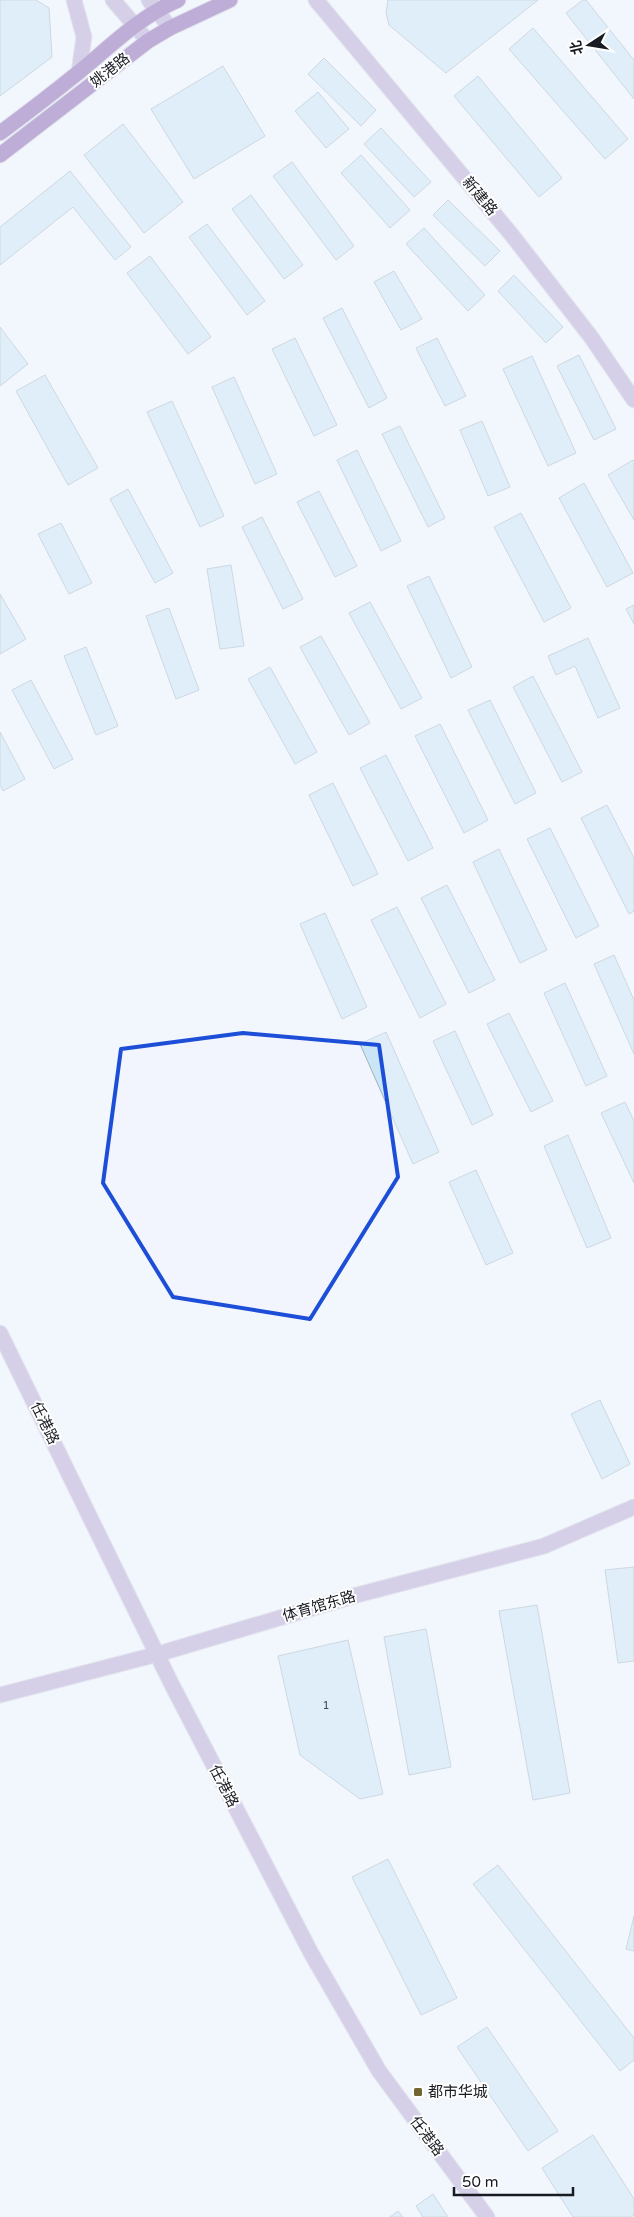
<svg xmlns="http://www.w3.org/2000/svg" width="634" height="2217" viewBox="0 0 634 2217" font-family="'Varela Round','Noto Sans SC',sans-serif">
<rect width="100%" height="100%" fill="#f2f5fd"/>
<g fill="#cae5f5" stroke="#a0b3bf">
<polygon points="0,0 36,0 49,8 52,57 0,96"/>
<polygon points="388,0 538,0 446,73 389,25 386,13"/>
<polygon points="583,0 586,0 634,60 634,99 566,13"/>
<polygon points="533,28 628,139 605,159 509,49"/>
<polygon points="324,58 376,110 361,126 308,74"/>
<polygon points="223,66 265,136 194,179 151,109"/>
<polygon points="478,76 562,178 539,197 454,96"/>
<polygon points="318,92 349,129 326,148 295,111"/>
<polygon points="123,124 183,202 144,233 84,155"/>
<polygon points="381,128 431,182 414,197 364,144"/>
<polygon points="361,155 410,210 390,228 341,173"/>
<polygon points="292,162 354,246 336,260 273,176"/>
<polygon points="70,171 131,247 115,260 73,207 0,265 0,227"/>
<polygon points="251,195 303,265 284,279 232,209"/>
<polygon points="448,200 500,251 485,266 433,215"/>
<polygon points="207,224 265,301 247,315 189,237"/>
<polygon points="424,228 485,295 468,311 406,244"/>
<polygon points="150,256 211,337 188,354 127,273"/>
<polygon points="394,271 422,319 401,330 374,282"/>
<polygon points="514,275 563,327 546,343 498,291"/>
<polygon points="342,308 387,398 369,408 323,318"/>
<polygon points="0,327 28,364 0,386"/>
<polygon points="295,338 337,425 314,436 272,349"/>
<polygon points="437,338 466,396 445,406 416,348"/>
<polygon points="579,355 616,429 594,440 557,366"/>
<polygon points="532,356 576,453 548,466 503,369"/>
<polygon points="45,375 98,468 68,485 16,391"/>
<polygon points="234,377 277,474 255,484 212,387"/>
<polygon points="172,401 224,516 200,527 147,412"/>
<polygon points="482,421 510,487 488,496 460,430"/>
<polygon points="400,426 445,518 428,527 382,434"/>
<polygon points="357,450 401,541 381,551 337,460"/>
<polygon points="633,460 634,461 634,520 608,475"/>
<polygon points="584,483 633,573 607,587 559,498"/>
<polygon points="128,489 173,573 155,583 110,499"/>
<polygon points="319,491 357,566 335,577 297,502"/>
<polygon points="521,513 571,608 544,622 494,527"/>
<polygon points="262,517 303,599 283,609 242,527"/>
<polygon points="61,523 92,583 69,594 38,534"/>
<polygon points="231,565 244,646 220,649 207,569"/>
<polygon points="429,576 472,667 451,678 407,586"/>
<polygon points="0,594 26,639 0,654"/>
<polygon points="370,602 422,698 401,709 349,613"/>
<polygon points="634,605 634,624 626,609"/>
<polygon points="169,608 199,690 176,699 146,616"/>
<polygon points="321,636 370,723 349,735 300,647"/>
<polygon points="588,638 620,708 598,718 575,666 556,675 548,656"/>
<polygon points="86,647 118,726 96,735 64,656"/>
<polygon points="270,667 317,752 295,764 248,679"/>
<polygon points="533,676 582,772 562,782 513,687"/>
<polygon points="31,680 73,759 54,769 12,690"/>
<polygon points="490,700 536,793 515,804 468,710"/>
<polygon points="440,724 488,820 464,833 415,736"/>
<polygon points="0,732 25,779 3,791 0,785"/>
<polygon points="386,755 433,848 408,861 360,768"/>
<polygon points="333,783 378,874 353,886 309,795"/>
<polygon points="607,805 634,858 634,911 629,914 581,818"/>
<polygon points="550,828 599,926 576,938 527,839"/>
<polygon points="499,849 547,950 520,963 473,862"/>
<polygon points="447,885 495,980 469,993 421,898"/>
<polygon points="397,907 446,1004 420,1018 371,920"/>
<polygon points="325,913 367,1007 342,1019 300,924"/>
<polygon points="614,955 634,1000 634,1054 594,964"/>
<polygon points="565,983 607,1076 586,1086 544,993"/>
<polygon points="509,1013 553,1101 531,1112 487,1024"/>
<polygon points="455,1031 493,1115 472,1125 433,1041"/>
<polygon points="386,1032 439,1152 413,1164 360,1044"/>
<polygon points="625,1102 634,1121 634,1183 601,1113"/>
<polygon points="568,1135 611,1238 587,1248 544,1146"/>
<polygon points="476,1170 513,1253 486,1265 449,1182"/>
<polygon points="600,1400 630,1464 602,1479 571,1414"/>
<polygon points="634,1567 634,1661 618,1663 605,1570"/>
<polygon points="537,1605 570,1793 533,1800 499,1611"/>
<polygon points="426,1629 451,1767 409,1775 384,1637"/>
<polygon points="348,1640 383,1794 360,1799 300,1755 278,1656"/>
<polygon points="388,1859 457,1998 421,2015 352,1877"/>
<polygon points="498,1865 634,2038 634,2060 620,2071 473,1884"/>
<polygon points="634,1916 634,1951 626,1949"/>
<polygon points="487,2027 558,2131 528,2151 457,2047"/>
<polygon points="593,2135 634,2199 634,2215 631,2217 573,2217 542,2168"/>
<polygon points="433,2194 448,2217 423,2217 416,2206"/>
<polygon points="398,2211 403,2217 390,2217"/>
</g>
<g fill="none" stroke-linecap="round" stroke-linejoin="round">
<defs>
<g id="minor">
<polyline points="74,0 84,37 79,72"/>
<polyline points="113,0 148,41"/>
<polyline points="149,0 170,28"/>
<polyline points="316,0 511,234 591,337 634,400"/>
<polyline points="0,1333 171,1683 311,1953 379,2071 487,2217"/>
<polyline points="0,1695 158,1654 357,1595 544,1546 634,1507"/>
</g>
<g id="major">
<path d="M0 133C27 113 53 93 79 72 112 45 139 17 178 0"/>
<polyline points="0,155 148,41 170,28 230,0"/>
</g>
</defs>
<use href="#minor" stroke="#cfd2da" stroke-width="17"/>
<use href="#major" stroke="#cfd2da" stroke-width="17"/>
<use href="#minor" stroke="#b4a1cf" stroke-width="15"/>
<use href="#major" stroke="#7e58a9" stroke-width="15"/>
</g>
<path d="M0 0H634V2217H0ZM243 1033 379 1045 398 1177 310 1319 173 1297 103 1183 121 1049Z" fill="#f2f5fd" fill-opacity=".55" fill-rule="evenodd"/>
<path fill="none" stroke="#1d4ed8" stroke-width="4" stroke-linejoin="round" d="M243 1033 379 1045 398 1177 310 1319 173 1297 103 1183 121 1049Z"/>
<rect fill="#726734" stroke="#fff" stroke-width="2" x="413" y="2087" width="10" height="10" rx="2.5"/>
<g text-anchor="middle" dominant-baseline="central" stroke-width="4" stroke-linejoin="round" paint-order="stroke">
<g font-size="12" fill="#444e56">
<text x="326" y="1705">1</text>
</g>
<g font-size="15" fill="#181b21" stroke="#fff">
<text transform="translate(110 70) rotate(-38)">姚港路</text>
<text transform="translate(480 196) rotate(50)">新建路</text>
<text transform="translate(45 1423) rotate(64)">任港路</text>
<text transform="translate(319 1606) rotate(-16)">体育馆东路</text>
<text transform="translate(224 1786) rotate(63)">任港路</text>
<text transform="translate(427 2136) rotate(53)">任港路</text>
</g>
<g font-size="15" fill="#181b21" stroke="#fff" text-anchor="start">
<text x="428" y="2092">都市华城</text>
</g>
</g>
<g transform="translate(589 45) rotate(258)" stroke="#ffffff" stroke-width="4" paint-order="stroke">
<path d="M0-4L9 19L0 12L-9 19Z" fill="#181b21"/>
<text y="-8" font-size="14" font-weight="bold" text-anchor="middle" fill="#181b21">北</text>
</g>
<path d="M454 2187v8h119v-8" fill="none" stroke="#181b21" stroke-width="2.5"/>
<text x="462" y="2187" font-size="15" fill="#181b21" stroke="#ffffff" stroke-width="4" paint-order="stroke">50 m</text>
</svg>
